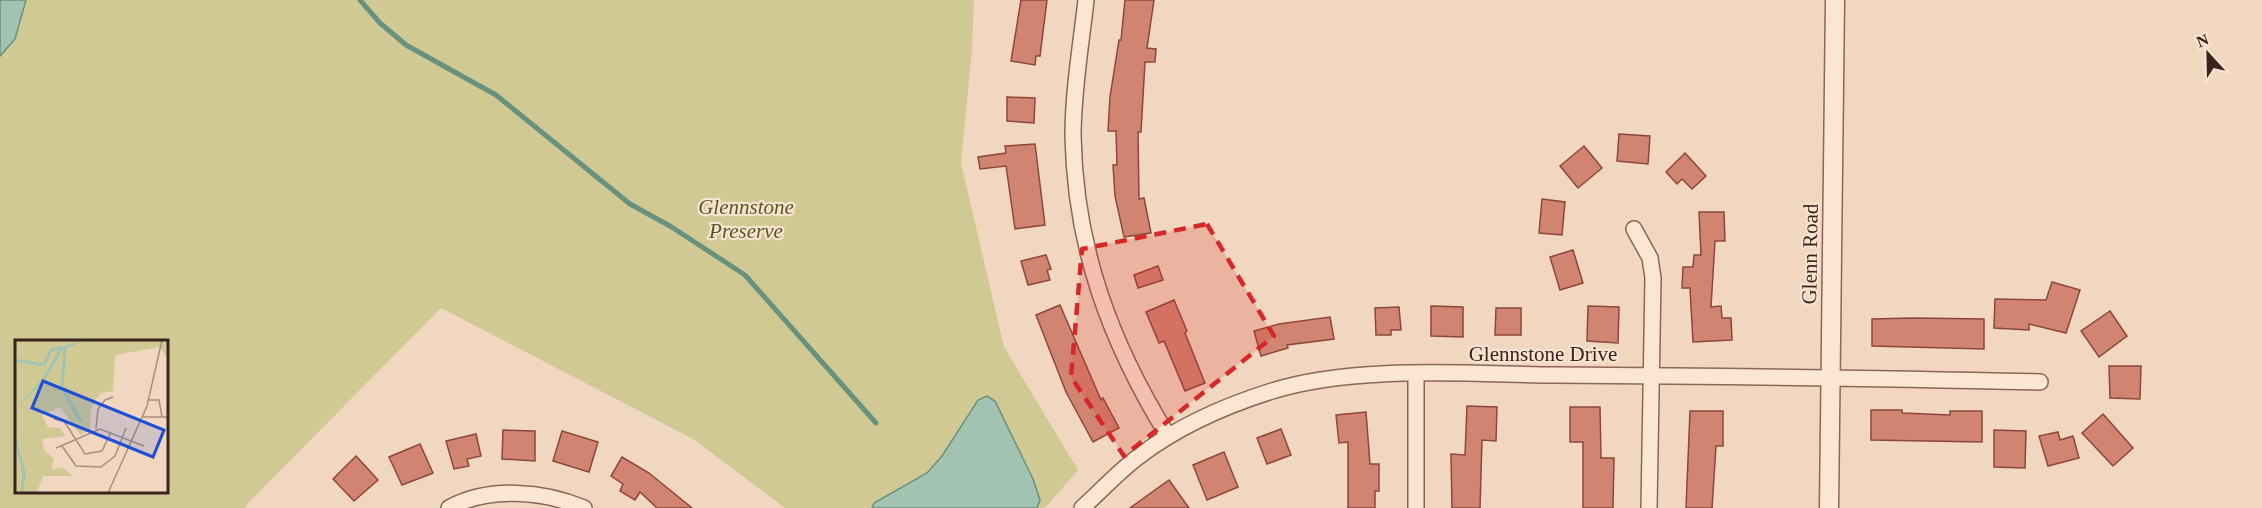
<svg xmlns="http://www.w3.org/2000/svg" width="2262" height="508" viewBox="0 0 2262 508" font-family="'Times New Roman',serif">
<rect width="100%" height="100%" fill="#f1d7c0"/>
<path fill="#d0c993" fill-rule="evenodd" d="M0 0H974L972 50 961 163 1004 347 1078 470 1045 508H785L693 439 441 308 249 502 245 508H0ZM16 342H166V492H16Z"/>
<g fill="#a3c3b2" stroke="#69927e" stroke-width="1.5">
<polygon points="0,0 26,0 15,39 0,56"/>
<polygon points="987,396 995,401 1033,479 1040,500 1037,508 872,508 874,503 927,473 942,456 978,400"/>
</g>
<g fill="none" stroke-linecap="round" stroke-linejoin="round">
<polyline stroke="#69927e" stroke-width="5" points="360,0 380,23 406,45 496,95 630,204 670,226 745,275 876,423"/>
</g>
<g fill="#d28472" stroke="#8d473a" stroke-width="1.5">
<polygon points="1021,0 1047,0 1040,56 1036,56 1035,65 1011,61"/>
<polygon points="1125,0 1154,0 1147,48 1156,49 1155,62 1145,62 1141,132 1138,132 1139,199 1144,198 1151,233 1124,237 1115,196 1113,165 1117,165 1116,131 1108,131 1110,97 1119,40 1121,40"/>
<polygon points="1007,97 1035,98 1034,123 1007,121"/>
<polygon points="1619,134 1650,136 1648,164 1617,161"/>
<polygon points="1035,144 1045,225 1015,229 1006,166 980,169 978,157 1006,153 1005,146"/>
<polygon points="1584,146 1602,168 1578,188 1560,166"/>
<polygon points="1685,153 1706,176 1692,189 1682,179 1677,184 1666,172"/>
<polygon points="1542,199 1565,202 1562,235 1539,233"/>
<polygon points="1699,212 1724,212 1725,241 1715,241 1711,307 1721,306 1722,318 1731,318 1732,340 1693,342 1690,288 1682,288 1683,267 1693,267 1694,255 1701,255"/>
<polygon points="1573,250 1583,283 1560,290 1550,257"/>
<polygon points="1046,255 1051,269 1047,270 1050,280 1028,285 1021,261"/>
<polygon points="1158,266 1163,280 1138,288 1134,275"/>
<polygon points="2052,282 2080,290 2066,333 2029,324 2029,330 1994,328 1995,299 2046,300"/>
<polygon points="1174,300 1187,331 1185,333 1205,383 1185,391 1164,341 1159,343 1146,312"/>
<polygon points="1060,305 1101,400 1103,398 1119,428 1093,442 1066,392 1036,315"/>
<polygon points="1431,306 1463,307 1463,337 1431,336"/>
<polygon points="1588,306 1619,307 1618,343 1587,341"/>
<polygon points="1399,307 1401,330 1391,330 1391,335 1376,335 1375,308"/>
<polygon points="1496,308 1521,308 1521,335 1495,335"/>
<polygon points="2110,311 2127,336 2099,357 2081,331"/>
<polygon points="1330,317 1334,339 1287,345 1288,348 1261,356 1254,331 1279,324"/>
<polygon points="1914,318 1984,319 1984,349 1872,346 1872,319"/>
<polygon points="2109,366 2141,366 2140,399 2110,398"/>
<polygon points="1467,406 1497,407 1496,441 1482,440 1480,508 1452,508 1451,454 1465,455"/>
<polygon points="1570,407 1600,407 1601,458 1614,458 1613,508 1583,508 1583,442 1570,442"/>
<polygon points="1871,410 1902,410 1902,413 1950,415 1950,411 1982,411 1982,442 1871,440"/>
<polygon points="1690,411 1723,411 1723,446 1716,446 1712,508 1686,508"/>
<polygon points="1366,412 1370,464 1379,464 1379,491 1375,491 1375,508 1348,508 1348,442 1339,443 1336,415"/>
<polygon points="2103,414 2133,448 2113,466 2082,433"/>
<polygon points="1281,429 1291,455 1267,464 1257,438"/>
<polygon points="503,430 535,431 535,461 502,459"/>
<polygon points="1994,430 2026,431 2025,468 1994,467"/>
<polygon points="562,431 598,442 589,472 553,461"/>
<polygon points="2058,432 2060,440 2073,436 2079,458 2048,466 2039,436"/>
<polygon points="476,434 481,456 467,459 469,466 454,469 446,441"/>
<polygon points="420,444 433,473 402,485 389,457"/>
<polygon points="1224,452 1238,487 1207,500 1193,465"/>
<polygon points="356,456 378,480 354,501 333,479"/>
<polygon points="622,457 649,473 692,508 657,508 640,492 635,500 620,491 623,484 611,476"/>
<polygon points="1169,480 1189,508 1130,508"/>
</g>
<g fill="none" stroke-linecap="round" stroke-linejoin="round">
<defs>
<g id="minor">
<path d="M1086 0C1081 45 1073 91 1073 136 1075 247 1110 342 1168 436"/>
<polyline points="1634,229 1650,258 1653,278 1649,508"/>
<path d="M449 508C489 486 544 491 584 508"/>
<path d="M1082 508C1101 491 1118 472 1138 457 1177 427 1224 406 1272 391 1355 365 1467 374 1555 375 1717 376 1878 378 2040 382"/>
<polyline points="1416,508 1416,374"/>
</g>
<polyline id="tertiary" points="1829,508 1835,0"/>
</defs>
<use href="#minor" stroke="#8c6656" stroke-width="18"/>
<use href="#tertiary" stroke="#8c6656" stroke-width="21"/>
<use href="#minor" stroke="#fbe6d3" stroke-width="15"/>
<use href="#tertiary" stroke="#fbe6d3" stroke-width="18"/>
</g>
<path fill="#d62828" fill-opacity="0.2" stroke="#d62828" stroke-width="4.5" stroke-dasharray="12 8" stroke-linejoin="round" d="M1207 224 1274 336 1124 456 1071 377 1082 249Z"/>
<g text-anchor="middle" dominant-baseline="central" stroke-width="4.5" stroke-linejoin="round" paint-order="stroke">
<g font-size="21" font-style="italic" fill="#575821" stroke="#f8e3d0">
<text x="746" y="207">Glennstone<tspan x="746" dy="24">Preserve</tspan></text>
</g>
<g font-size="21" fill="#3a231c" stroke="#f8e3d0">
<text transform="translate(1810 254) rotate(-89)">Glenn Road</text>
<text x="1543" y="354">Glennstone Drive</text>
</g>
</g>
<g transform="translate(15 340)">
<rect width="153" height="153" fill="#f1d7c0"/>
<path d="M0 0H153V18L144 7 100 15 98 51 86 53 81 59 76 70 75 89 65 95 45 67 27 75 33 87 45 88 50 96 27 99 29 110 39 119 36 130 47 127 58 136H28L22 153H0Z" fill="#d0c993"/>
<path d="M74 0 48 9 30 40 0 69 28 38 45 7Z" fill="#a3c3b2"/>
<path fill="none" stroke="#a3c3b2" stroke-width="3" d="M50 7 47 48 66 82M0 20 29 25 36 10 46 7M0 98 9 132 7 153"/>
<path fill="none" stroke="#a88f7e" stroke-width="1.5" d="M134 60H144L147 77M128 77H153M39 79 49 81 70 114 87 111 96 92M81 89 83 69 90 60 98 57M47 106 61 126 86 127 100 116 111 88M41 108 85 89 129 106M93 153 132 66 147 0"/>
<path fill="#1d4ed8" fill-opacity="0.15" stroke="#1d4ed8" stroke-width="3" d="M28 41 149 90 138 117 17 68Z"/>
<rect width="153" height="153" fill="none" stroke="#3a231c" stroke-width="3"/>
</g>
<g transform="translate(2208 54) rotate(338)" stroke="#f8e3d0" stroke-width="4.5" paint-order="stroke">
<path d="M0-4.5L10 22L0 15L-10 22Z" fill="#3a231c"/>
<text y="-9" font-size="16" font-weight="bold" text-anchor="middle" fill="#3a231c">N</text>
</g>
</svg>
